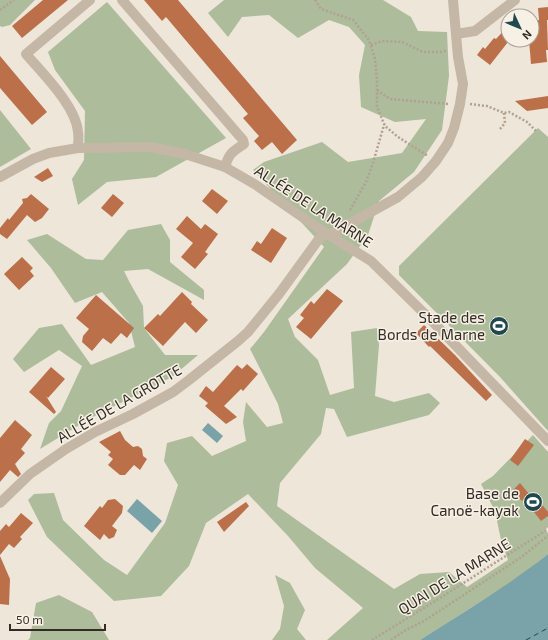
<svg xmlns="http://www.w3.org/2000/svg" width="548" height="640" viewBox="0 0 548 640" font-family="'Exo 2',sans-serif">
<rect width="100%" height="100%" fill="#eee6d9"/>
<g fill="#adbc9a">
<polygon points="0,0 35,0 10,25 2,27 0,26"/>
<polygon points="224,0 383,0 411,17 418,31 447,32 449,76 442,130 414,172 379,201 368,235 347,264 288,319 295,337 318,360 330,395 354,388 351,332 377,328 379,345 375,396 394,402 429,393 440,403 429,415 347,437 334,409 326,408 321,434 280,483 277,506 394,589 420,574 449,572 467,587 508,560 501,540 495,511 481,484 493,476 533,435 548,452 548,527 545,530 548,533 548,554 523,574 491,595 420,640 327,640 363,608 315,568 288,536 248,494 206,523 189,566 161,596 114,601 47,537 28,500 34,494 54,493 63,520 104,560 127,575 165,523 178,485 164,461 167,443 192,436 212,456 246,441 243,422 246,402 267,427 283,423 278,404 250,349 264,332 324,247 253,170 264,162 322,142 348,162 402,153 426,119 395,122 361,107 359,75 365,45 349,27 329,20 298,38 269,15 242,17 228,37 208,13"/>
<polygon points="107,2 226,138 156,177 107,182 78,205 72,179 84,160 85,111 55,70 48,52"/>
<polygon points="0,110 31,149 0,167"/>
<polygon points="538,128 548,137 548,431 500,377 399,275 399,266"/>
<polygon points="161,224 170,240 170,262 204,290 204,300 148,269 124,271 130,283 143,306 144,328 165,355 198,355 172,377 89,419 40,449 49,423 61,411 82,366 59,350 24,372 13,359 39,328 62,324 91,365 135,347 129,323 102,292 75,303 51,268 27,240 47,234 86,259 103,260 128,230"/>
<polygon points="275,575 290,583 305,610 297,629 306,640 272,640 280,629 284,606"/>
<polygon points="59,595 92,612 109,640 28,640 30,638 36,603"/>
</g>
<g fill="#7aa2a9">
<polygon points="208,423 223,436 217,443 202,430"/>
<polygon points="137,499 162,521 152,533 127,511"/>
<path d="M548 554V640H420C464 612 508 586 548 554Z"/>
</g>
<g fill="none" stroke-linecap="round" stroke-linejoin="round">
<polyline stroke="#20484f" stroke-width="1" stroke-dasharray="5 4" stroke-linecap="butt" points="526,640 548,628"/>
</g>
<g fill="#bb704a">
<polygon points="43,0 68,0 22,38 12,26"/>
<polygon points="144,0 178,0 297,140 282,154 272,142 262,150 254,141 259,136 243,118 248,114 166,17 162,21"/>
<polygon points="548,7 548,20 547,20 548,50 546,50 547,62 531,64 529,40 532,40 532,21 539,20 538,8"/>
<polygon points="508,26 508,42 490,65 477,55 483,47 485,49 494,38 496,39"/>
<polygon points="0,56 47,112 32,125 0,88"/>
<polygon points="548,96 548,108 527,111 515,101"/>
<polygon points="48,168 53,176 42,182 34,177"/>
<polygon points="212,189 228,201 217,214 202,201"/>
<polygon points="31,194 49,209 42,218 35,222 27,215 7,239 0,234 0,228 8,218 9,220 23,203 22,199 27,198"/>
<polygon points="113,194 124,203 112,217 101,208"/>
<polygon points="187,216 201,229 205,224 218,234 205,252 208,254 195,269 181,257 193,243 176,229"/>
<polygon points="272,228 287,238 271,263 251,250 257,241 261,244"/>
<polygon points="22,257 33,268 30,271 34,276 19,290 4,274"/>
<polygon points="327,289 343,301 311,339 296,327 304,318 300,315 311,301 314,304"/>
<polygon points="182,292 192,302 191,304 208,320 196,333 185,322 163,346 144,328 158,314 160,316"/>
<polygon points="96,295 134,328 127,338 121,333 111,344 103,338 92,351 82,342 83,336 89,329 76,318"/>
<polygon points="424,325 455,355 492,395 486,401 430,346 429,347 416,333"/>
<polygon points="247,364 258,374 243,391 241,389 224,406 237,417 226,424 205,406 208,403 199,396 206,386 213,392 237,365 242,369"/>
<polygon points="51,367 65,379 48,398 46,396 56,412 54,414 29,392"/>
<polygon points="15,420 32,435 21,449 25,453 15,464 21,474 18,477 10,470 0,482 0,438"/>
<polygon points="120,431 125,440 133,447 138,446 142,449 143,456 147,459 140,470 134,465 125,475 120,475 108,465 113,459 108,455 111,452 99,442"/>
<polygon points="525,439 534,445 518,466 510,460"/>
<polygon points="520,483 529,494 522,501 512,491"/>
<polygon points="535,496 548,512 548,516 541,521 527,503"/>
<polygon points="115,499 123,506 122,513 112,526 117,530 114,537 109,539 104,534 100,540 84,526 100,506 102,508 108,500"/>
<polygon points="246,502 249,506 224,532 217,522"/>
<polygon points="21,513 33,523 20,537 22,539 14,548 9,544 0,555 0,531 6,524 9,527"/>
<polygon points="0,556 10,579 9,605 0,604"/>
</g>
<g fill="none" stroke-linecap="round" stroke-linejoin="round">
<g stroke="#b1a190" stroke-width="2.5" stroke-dasharray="2 2" stroke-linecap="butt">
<polyline points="315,0 321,9 353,20 369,40 375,59 377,80 377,107 385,126 398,137 428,156"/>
<polyline points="0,10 14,0"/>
<polyline points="371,45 382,41 402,42 423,52 443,52 447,50"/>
<polyline points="377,90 390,99 449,104"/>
<polyline points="470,104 487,106 504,113 509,112 527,122 536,131"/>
<polyline points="500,129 505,123 504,113"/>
<polyline points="350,210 366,182 373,163 384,125"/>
<polyline points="372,640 440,598 548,529"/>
<polyline points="391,640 404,631 424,621 520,558 548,536"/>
</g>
<g stroke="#c5b7a6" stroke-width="10">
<path d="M122 0 243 140 244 144C232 152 229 153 225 167"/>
<polyline points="456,34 475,31 515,0"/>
<path d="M78 148C78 142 79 137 78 132 76 106 43 74 26 54L90 0"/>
<polyline points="0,177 33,159 49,153 78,148 150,147 185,154 225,167 256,185 324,232 371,261 431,320 548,441"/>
<polyline points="329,235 398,197 422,177 436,161 448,143 454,128 460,104 463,84 458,57 453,0"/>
<polyline points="0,503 30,474 66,449 95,432 133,414 173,392 189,380 238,341 248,332 279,294 324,232"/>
</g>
</g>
<defs>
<symbol id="stadium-disc" viewBox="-11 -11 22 22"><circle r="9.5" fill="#20484f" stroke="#f7f0e4"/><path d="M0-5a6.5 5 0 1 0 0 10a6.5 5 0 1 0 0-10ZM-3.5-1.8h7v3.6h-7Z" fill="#fff"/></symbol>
</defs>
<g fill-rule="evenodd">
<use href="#stadium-disc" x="488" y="315" width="22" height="22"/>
<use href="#stadium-disc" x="522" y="491" width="22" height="22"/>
</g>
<g text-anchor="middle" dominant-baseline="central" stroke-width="3" stroke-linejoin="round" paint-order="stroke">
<g font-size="15" fill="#322b26" stroke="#f7f0e4">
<text transform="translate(314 206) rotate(33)">ALLÉE DE LA MARNE</text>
<text transform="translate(119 403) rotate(-30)">ALLÉE DE LA GROTTE</text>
<text transform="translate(454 576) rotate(-32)">QUAI DE LA MARNE</text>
</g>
<g font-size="15" fill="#322b26" stroke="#f7f0e4" text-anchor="end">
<text x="485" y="317">Stade des<tspan x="485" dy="17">Bords de Marne</tspan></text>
<text x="519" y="493">Base de<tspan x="519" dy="17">Canoë-kayak</tspan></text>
</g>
</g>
<g transform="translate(520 28) rotate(134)"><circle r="19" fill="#f7f0e4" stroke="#a8a198"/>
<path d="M0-3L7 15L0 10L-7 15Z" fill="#20484f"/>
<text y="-6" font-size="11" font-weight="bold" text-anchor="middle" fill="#322b26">N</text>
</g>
<path d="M10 624v6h95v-6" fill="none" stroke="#322b26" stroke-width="2"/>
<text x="16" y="624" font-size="12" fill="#322b26" stroke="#f7f0e4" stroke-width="3" paint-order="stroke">50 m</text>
</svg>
